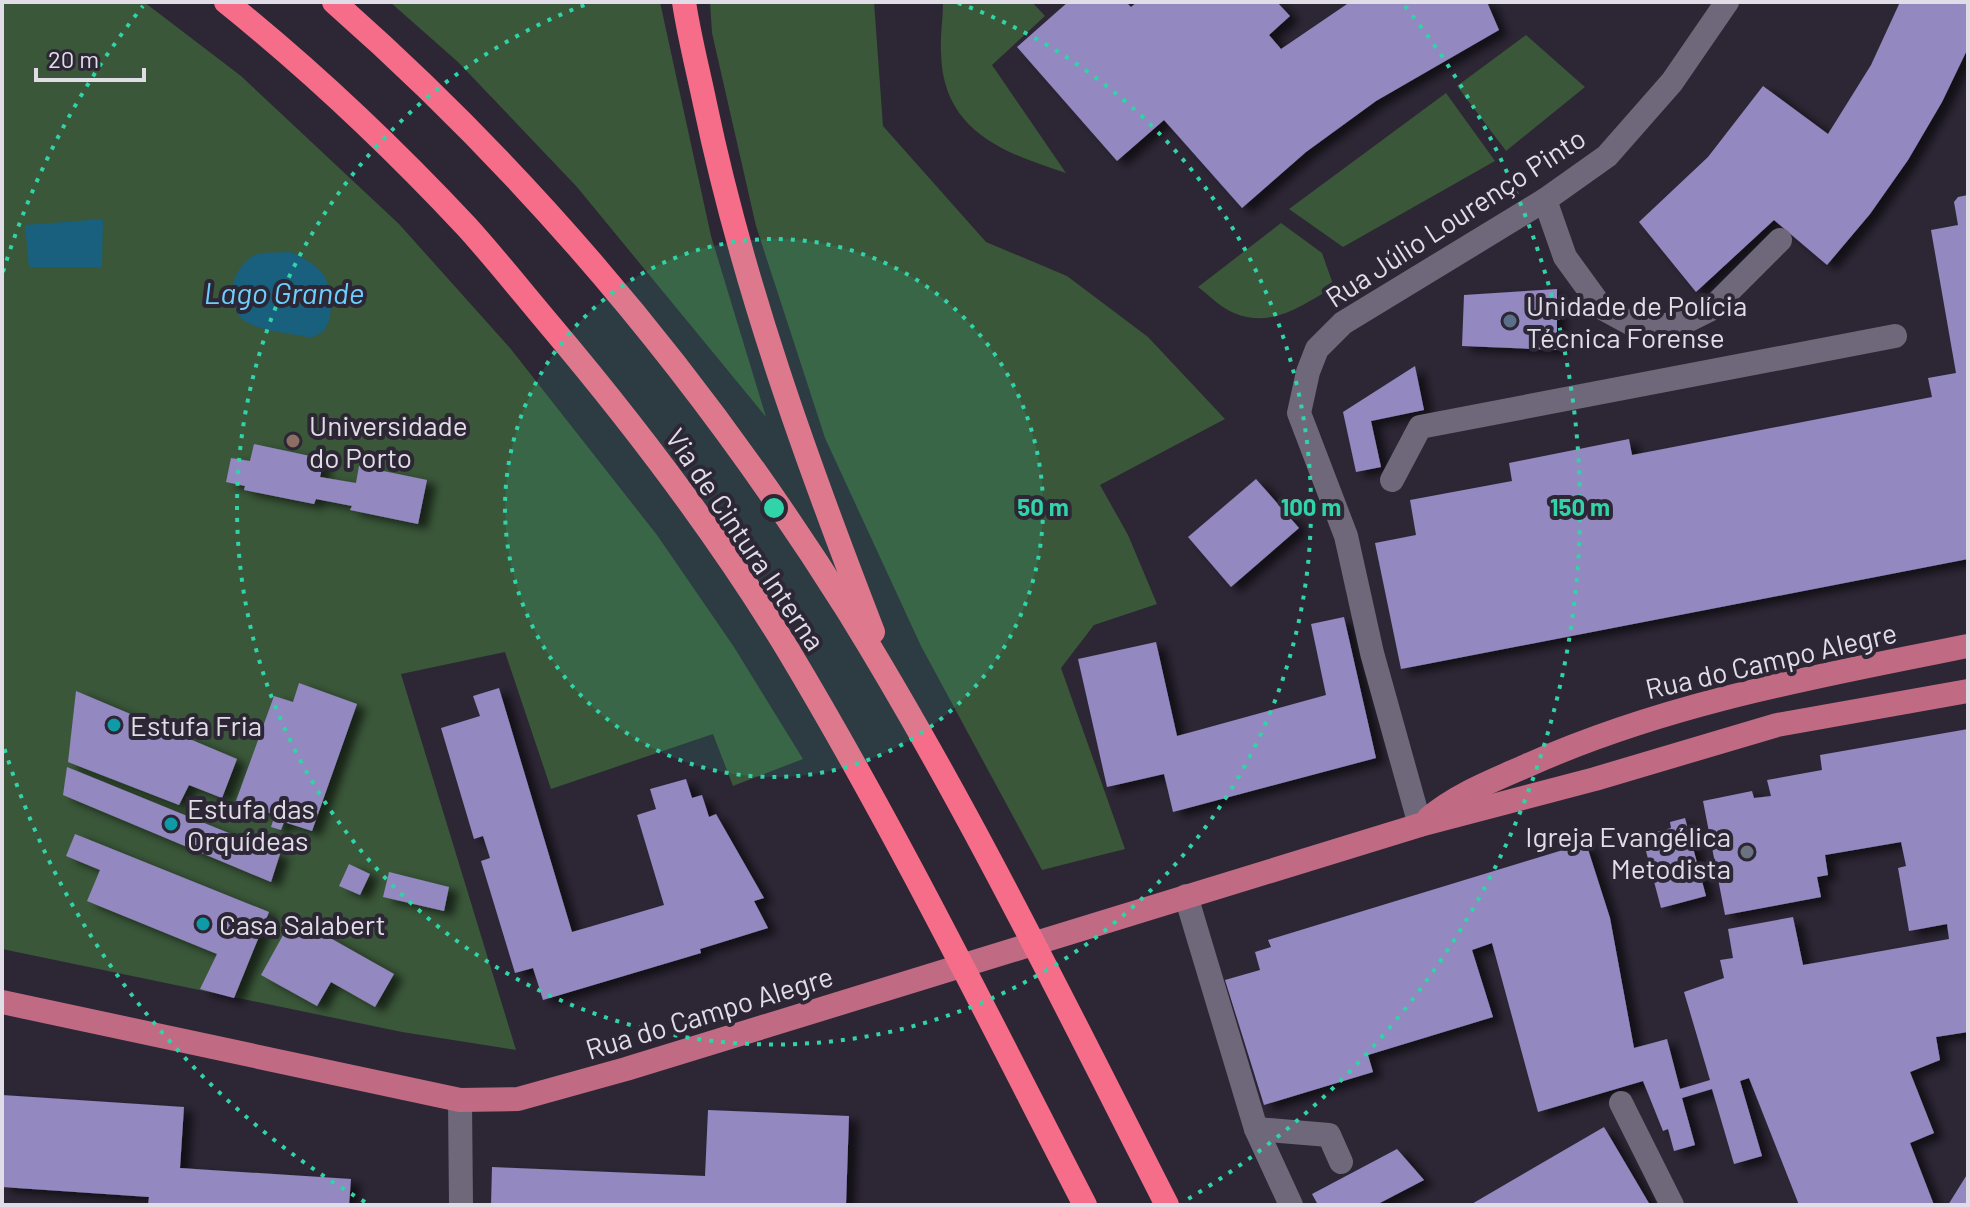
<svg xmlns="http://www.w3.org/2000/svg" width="1970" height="1207" viewBox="0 0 1970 1207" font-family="Barlow,sans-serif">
<defs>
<filter id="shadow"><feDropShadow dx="9" dy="5" stdDeviation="4" flood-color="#0009"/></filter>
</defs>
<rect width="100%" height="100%" fill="#2d2635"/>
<g fill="#3a5739">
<polygon points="2,2 144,2 241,76 399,224 510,348 657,535 734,647 803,759 733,786 713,734 551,789 505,652 401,674 516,1050 402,1032 2,949"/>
<polygon points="390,2 660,2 711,236 766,417 577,187 458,62"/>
<polygon points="710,2 874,2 883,126 986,242 1067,276 1148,337 1225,419 1100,485 1128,535 1157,604 1094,625 1061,668 1125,849 1042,870 921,646 825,438 756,226 712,33"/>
<path d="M943 2H1032L1045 16 992 65 1066 173C1004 153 942 131 941 52 940 36 943 19 943 2Z"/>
<polygon points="1526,35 1585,87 1506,151 1457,86"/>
<polygon points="1446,93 1495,161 1343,247 1289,209"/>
<path d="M1281 223 1322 253 1334 287C1302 305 1272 329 1234 313 1221 308 1209 295 1198 287Z"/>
</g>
<g fill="#18607e">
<polygon points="103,219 102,267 29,267 25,225"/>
<path d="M291 252C303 258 314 263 323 274 332 287 335 319 323 331 320 334 316 335 312 338 293 333 268 332 250 324 222 311 229 270 253 256 262 251 280 253 291 252Z"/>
</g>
<g fill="#9388c0" filter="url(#shadow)">
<polygon points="1068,2 1126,2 1131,7 1137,2 1277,2 1290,16 1269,35 1281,49 1350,2 1487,2 1499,30 1376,101 1306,152 1242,208 1164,120 1117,161 1017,47"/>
<polygon points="1900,2 1968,2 1968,48 1942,102 1908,160 1870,214 1827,265 1774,220 1696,292 1639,222 1708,157 1763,86 1828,134 1871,65"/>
<polygon points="1968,195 1968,559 1401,669 1375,543 1416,535 1410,500 1512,481 1509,463 1629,439 1632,455 1932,397 1928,378 1956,373 1931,230 1958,225 1954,202 1958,197"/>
<polygon points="1557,289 1557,350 1462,346 1464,295"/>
<polygon points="1415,366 1424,410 1371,421 1381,467 1356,472 1343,412"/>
<polygon points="254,444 324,459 320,477 356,483 359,466 427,480 418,524 350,510 352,506 316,499 314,504 244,490 245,486 226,482 231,458 250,461"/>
<polygon points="1256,479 1299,528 1231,587 1188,537"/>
<polygon points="1344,617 1376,758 1173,812 1164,774 1107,787 1078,659 1156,642 1177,736 1326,695 1311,624"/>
<polygon points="299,683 357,704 312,831 284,822 281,830 271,827 275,815 236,801 274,696 293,702"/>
<polygon points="499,688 572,932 664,905 637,815 656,809 650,789 686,779 692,798 702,795 709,817 716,814 764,898 754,901 768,928 700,949 701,953 543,1000 533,968 515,973 481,861 490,858 483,836 474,839 441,728 480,716 473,696"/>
<polygon points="76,691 237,759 222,798 189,785 179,805 68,762"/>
<polygon points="1968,729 1968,1032 1936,1037 1940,1060 1910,1072 1934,1133 1910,1143 1934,1205 1799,1205 1749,1078 1740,1081 1762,1156 1734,1164 1712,1089 1682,1098 1695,1145 1674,1151 1668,1129 1663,1131 1643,1081 1538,1112 1492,943 1472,950 1493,1017 1368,1055 1373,1072 1264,1105 1225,980 1260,970 1255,952 1271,947 1268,940 1586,843 1610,918 1634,1048 1667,1039 1680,1089 1710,1080 1684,992 1724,978 1720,960 1733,958 1728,929 1793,917 1803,965 1949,939 1947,924 1909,931 1898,868 1906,866 1901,842 1825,855 1828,875 1817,877 1821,897 1725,915 1703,801 1752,791 1754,798 1771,796 1767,780 1822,770 1820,755"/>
<polygon points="67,767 280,854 271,882 63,795"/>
<polygon points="1685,818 1706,896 1661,908 1642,836 1671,828 1670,822"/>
<polygon points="75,834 269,912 234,998 200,989 217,954 87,901 100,870 66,856"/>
<polygon points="349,864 370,874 360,895 339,886"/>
<polygon points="389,872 449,887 444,911 383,897"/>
<polygon points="293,917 394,974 375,1007 331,982 317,1006 261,975"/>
<polygon points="2,1095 184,1107 180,1168 351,1179 349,1205 148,1205 149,1197 2,1187"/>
<polygon points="708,1110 849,1116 846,1205 491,1205 492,1167 705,1176"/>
<polygon points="1604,1127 1650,1205 1470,1205"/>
<polygon points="1397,1149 1424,1180 1376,1205 1318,1205 1312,1194"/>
<polygon points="1968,1173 1968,1205 1948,1205"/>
</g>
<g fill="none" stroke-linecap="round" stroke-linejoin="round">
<g stroke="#6f687a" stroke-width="24">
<polyline points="1545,200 1565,257 1602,308 1639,328 1683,323 1711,309 1780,240"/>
<polyline points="1392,480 1420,427 1895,336"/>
<polyline points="1420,825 1372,653 1346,536 1299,413 1308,372 1317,349 1343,323 1545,200 1607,156 1672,82 1727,2"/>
<polyline points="1186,896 1256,1129 1291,1205"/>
<polyline points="460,1100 461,1205"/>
<polyline points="1621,1103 1672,1205"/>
<polyline points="1256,1129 1329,1135 1341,1162"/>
</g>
<g stroke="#c06b83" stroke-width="24">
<path d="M1429 818C1458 794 1492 781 1526 766 1666 703 1818 676 1968 646"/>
<polyline points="2,1002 460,1100 518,1099 626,1069 1420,825 1595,779 1777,725 1968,691"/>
</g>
<g stroke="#f66d89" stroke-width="24">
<path d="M226 2C312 71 392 147 467 227 495 258 522 292 549 324 636 427 718 535 788 650 896 830 989 1019 1085 1205"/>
<path d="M334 2C534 178 707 386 848 611 966 802 1065 1005 1167 1205"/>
<path d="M684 2C689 36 698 70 705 104 743 286 806 459 873 632"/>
</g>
</g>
<circle cx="774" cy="508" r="269" fill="#31d4a9" fill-opacity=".12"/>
<g fill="none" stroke="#31d4a9" stroke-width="4" stroke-dasharray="4 8">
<circle cx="774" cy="508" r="269"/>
<path d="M958 3A537 537 0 1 1 590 3"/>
<path d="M365 1202A806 806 0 0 1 3 744M3 272A806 806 0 0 1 143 6M1405 6A806 806 0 0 1 1183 1202"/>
</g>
<circle fill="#5c6f8a" stroke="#2d2635" stroke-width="3" cx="1510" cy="321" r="8"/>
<circle fill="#8d6e63" stroke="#2d2635" stroke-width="3" cx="293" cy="441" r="8"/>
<g fill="#0f9aa8" stroke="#2d2635" stroke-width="3">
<circle cx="114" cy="725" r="8"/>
<circle cx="171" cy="824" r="8"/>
<circle cx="203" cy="924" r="8"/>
</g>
<circle fill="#6b7280" stroke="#2d2635" stroke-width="3" cx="1747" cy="852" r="8"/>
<g text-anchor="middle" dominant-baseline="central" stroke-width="8" stroke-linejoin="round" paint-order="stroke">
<g font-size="28" fill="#e1dde7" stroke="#2d2635">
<text transform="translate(1455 217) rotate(-33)">Rua Júlio Lourenço Pinto</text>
<text transform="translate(746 539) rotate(56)">Via de Cintura Interna</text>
<text transform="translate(1771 660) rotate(-13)">Rua do Campo Alegre</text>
<text transform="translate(709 1012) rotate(-17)">Rua do Campo Alegre</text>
</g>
<g font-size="28" fill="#e1dde7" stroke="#2d2635" text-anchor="start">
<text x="1526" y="305">Unidade de Polícia<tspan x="1526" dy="32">Técnica Forense</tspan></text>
<text x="309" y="425">Universidade<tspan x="309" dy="32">do Porto</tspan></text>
<text x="130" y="725">Estufa Fria</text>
<text x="187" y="808">Estufa das<tspan x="187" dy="32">Orquídeas</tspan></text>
<text x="1731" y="836" text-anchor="end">Igreja Evangélica<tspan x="1731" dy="32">Metodista</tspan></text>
<text x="219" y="924">Casa Salabert</text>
</g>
<g font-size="30" font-style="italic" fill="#6dcffd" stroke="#2d2635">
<text x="284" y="292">Lago Grande</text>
</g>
</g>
<circle cx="774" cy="508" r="12" fill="#31d4a9" stroke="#2d2635" stroke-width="4"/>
<g font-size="24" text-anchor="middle" font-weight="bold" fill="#31d4a9" stroke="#2d2635" stroke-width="8" stroke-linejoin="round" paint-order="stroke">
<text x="1043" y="516">50 m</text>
<text x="1311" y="516">100 m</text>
<text x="1580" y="516">150 m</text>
</g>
<rect width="1970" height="1207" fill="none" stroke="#e1dde7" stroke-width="8"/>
<path d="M36 68v12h108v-12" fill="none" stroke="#e1dde7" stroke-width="4"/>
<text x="48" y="68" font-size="24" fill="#e1dde7" stroke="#2d2635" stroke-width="6" paint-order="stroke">20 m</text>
</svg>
